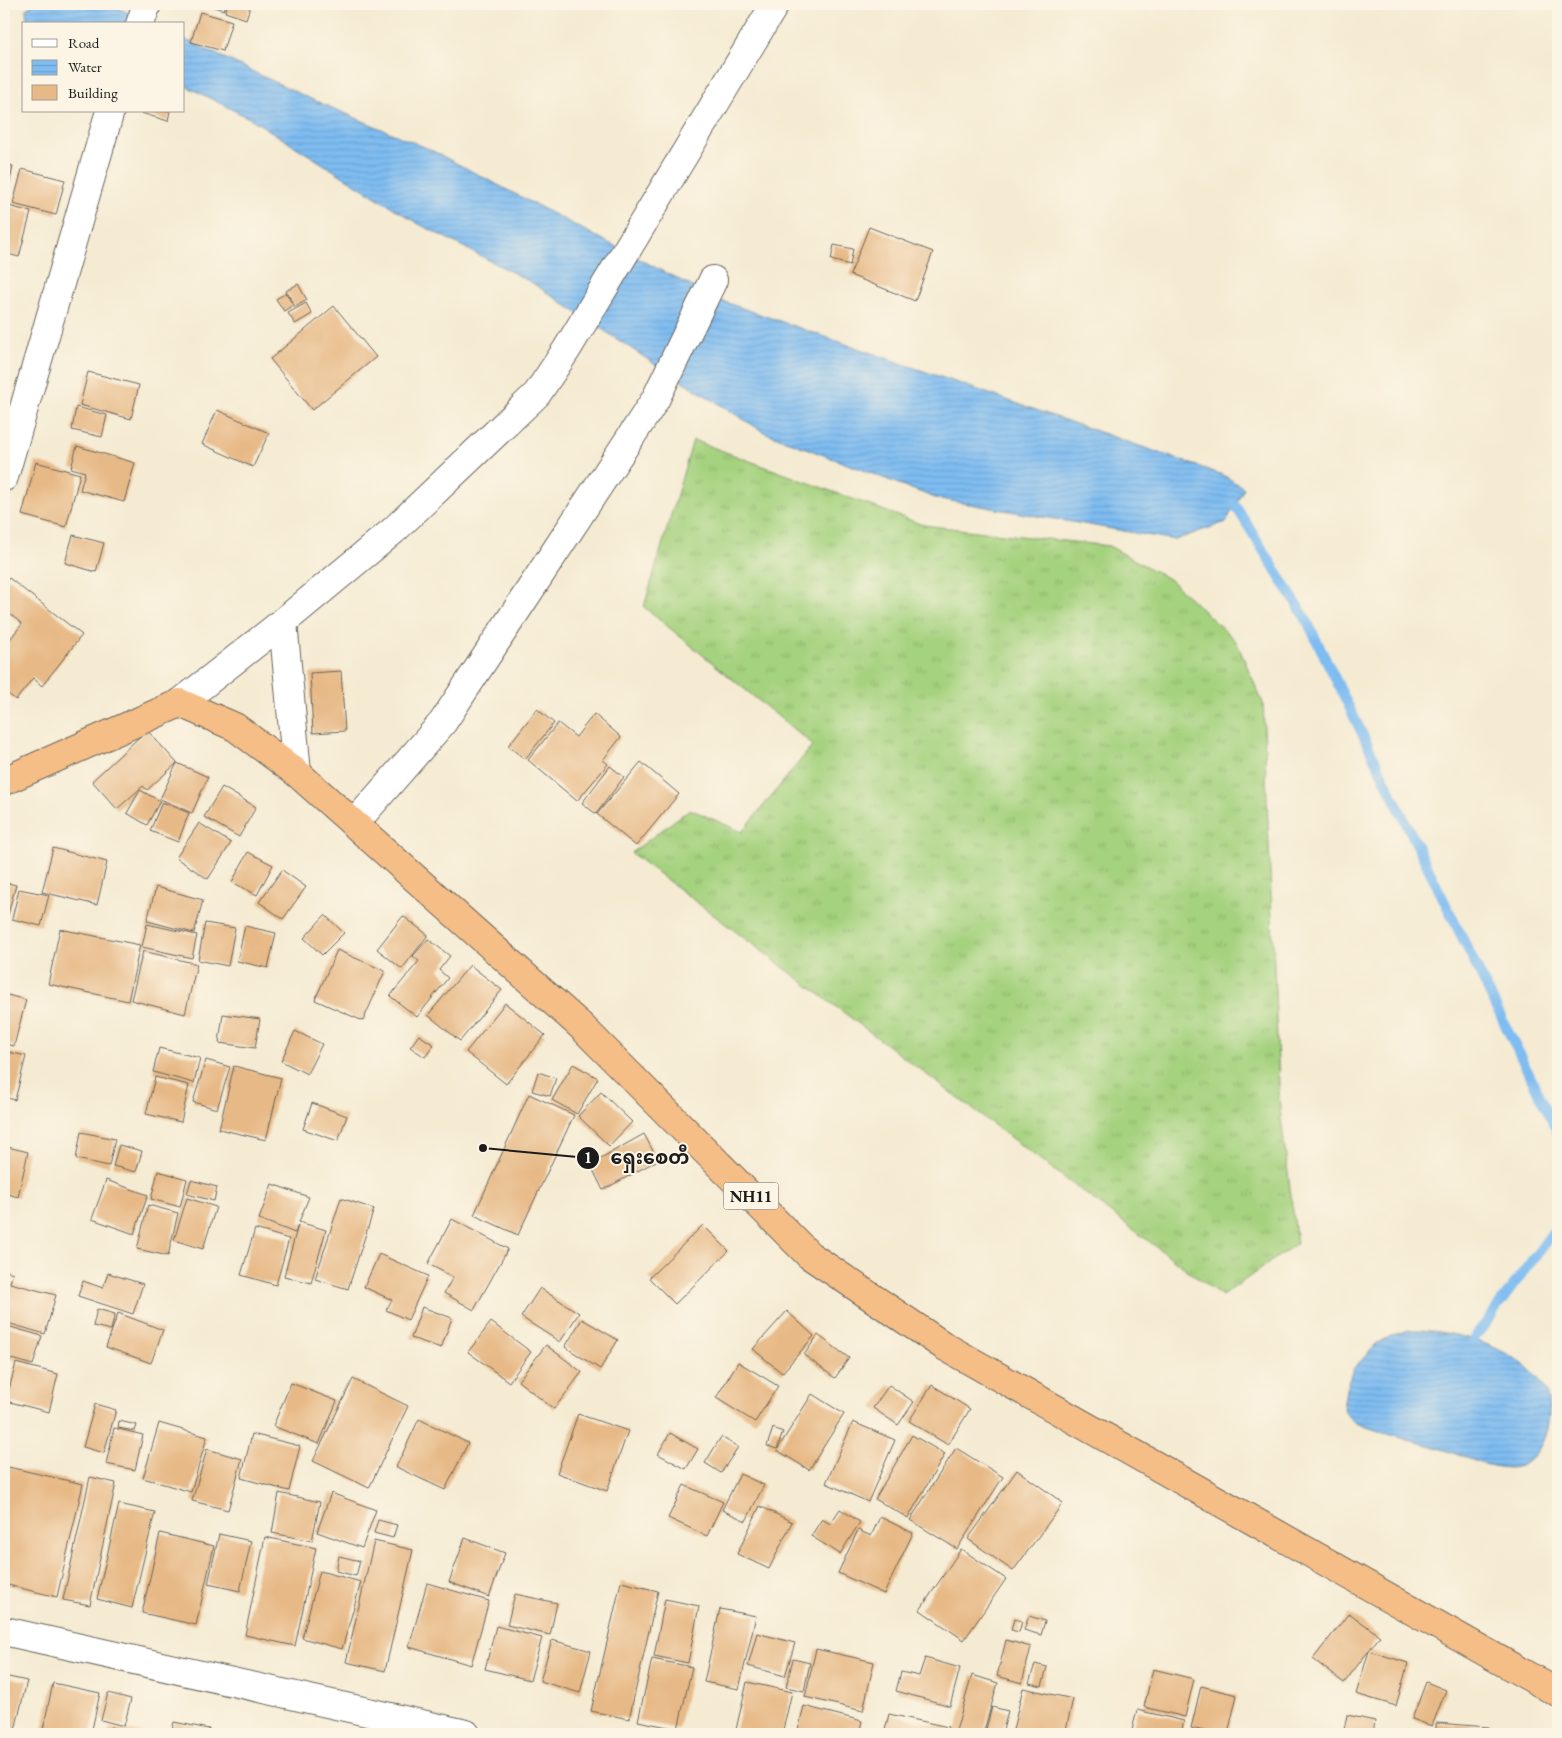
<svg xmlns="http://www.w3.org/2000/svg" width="1562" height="1738" viewBox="0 0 1562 1738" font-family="'EB Garamond','Noto Sans Myanmar',serif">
<defs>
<pattern id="grass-tufts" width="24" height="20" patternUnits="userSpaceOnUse" patternTransform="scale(1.25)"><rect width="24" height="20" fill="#a5d27e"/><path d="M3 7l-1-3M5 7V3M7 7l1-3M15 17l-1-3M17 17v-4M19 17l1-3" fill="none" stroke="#8db46c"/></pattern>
<pattern id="water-rules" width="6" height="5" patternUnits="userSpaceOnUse" patternTransform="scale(1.25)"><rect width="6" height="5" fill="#7ebcf1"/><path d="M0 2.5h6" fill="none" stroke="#6ca1ce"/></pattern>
</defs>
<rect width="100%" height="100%" fill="#fcf5e5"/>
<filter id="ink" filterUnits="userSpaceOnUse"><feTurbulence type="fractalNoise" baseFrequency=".02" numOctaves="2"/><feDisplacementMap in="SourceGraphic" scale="10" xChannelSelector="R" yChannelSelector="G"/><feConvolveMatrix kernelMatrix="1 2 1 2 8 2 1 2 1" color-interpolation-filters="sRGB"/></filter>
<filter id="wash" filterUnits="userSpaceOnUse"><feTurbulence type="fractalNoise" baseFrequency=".0096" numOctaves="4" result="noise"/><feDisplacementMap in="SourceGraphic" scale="20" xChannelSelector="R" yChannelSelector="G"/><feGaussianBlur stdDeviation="1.12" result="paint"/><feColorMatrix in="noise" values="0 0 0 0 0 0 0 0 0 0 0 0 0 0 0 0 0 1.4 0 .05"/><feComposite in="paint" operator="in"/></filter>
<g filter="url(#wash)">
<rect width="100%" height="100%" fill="#f5ebd3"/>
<polygon fill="url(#grass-tufts)" stroke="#60774d" points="693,440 923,525 1109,546 1169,579 1236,641 1263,703 1280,1110 1297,1243 1222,1296 631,853 690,809 742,832 813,745 644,607"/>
<g fill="url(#water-rules)" stroke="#4d6c86">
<polygon points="34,4 110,4 151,24 27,24 26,9"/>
<polygon points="184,39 311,99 429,149 716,299 1223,475 1244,488 1226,522 1175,540 935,498 764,432 653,363 531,282 419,224 253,120 184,85"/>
<path d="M1409 1330C1451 1329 1518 1347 1542 1384 1559 1409 1544 1469 1508 1468 1481 1467 1454 1451 1428 1445 1407 1440 1387 1434 1367 1427 1362 1425 1356 1424 1353 1421 1349 1419 1346 1413 1343 1409L1346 1389 1353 1369 1378 1343 1393 1335Z"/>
</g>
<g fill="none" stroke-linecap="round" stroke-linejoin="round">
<g stroke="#7ebcf1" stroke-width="10">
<polyline points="1235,505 1306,619 1558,1133"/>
<polyline points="1473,1340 1558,1225"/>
</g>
</g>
<g id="blocks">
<g fill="#e7b986">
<polygon points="203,4 226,4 224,10"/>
<polygon points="228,4 251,4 246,19 225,12"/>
<polygon points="200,12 232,21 223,51 191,42"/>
<polygon points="142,111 170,111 168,121 141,113"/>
<polygon points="4,164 13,166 9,186 4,185"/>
<polygon points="22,169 65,180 56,215 13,204"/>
<polygon points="9,206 31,212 19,257 4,253 4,225"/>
<polygon points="869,227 933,252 915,301 850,275"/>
<polygon points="834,245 853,249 850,265 831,260"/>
<polygon points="298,284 307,300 295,307 286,291"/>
<polygon points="286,293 293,305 284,311 276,299"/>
<polygon points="306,303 312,314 295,324 288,313"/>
<polygon points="334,306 376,357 312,410 270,359"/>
<polygon points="88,372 139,385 131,419 80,405"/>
<polygon points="76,407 107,415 102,437 72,430"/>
<polygon points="217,410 269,433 253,467 202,444"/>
<polygon points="77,446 135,463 124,502 80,490 85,472 71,468"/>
<polygon points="36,462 80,474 66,527 22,515"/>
<polygon points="73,535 104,543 96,572 65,563"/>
<polygon points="9,578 82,635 42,686 33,678 16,700 4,691 4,647 22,624 4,609 4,585"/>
<polygon points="341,671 345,731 313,733 310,673"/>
<polygon points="537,709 554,723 525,759 508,746"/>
<polygon points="594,714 621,737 603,760 608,764 577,801 528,760 558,723 576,737"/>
<polygon points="147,730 177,763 147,790 143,786 117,809 92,781"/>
<polygon points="641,762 679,794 636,846 597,814"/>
<polygon points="177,763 208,777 192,813 160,799"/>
<polygon points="610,766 624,777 596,814 582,803"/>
<polygon points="222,787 256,807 239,837 204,817"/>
<polygon points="140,790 160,801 147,825 127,813"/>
<polygon points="162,802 189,813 178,842 150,831"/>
<polygon points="199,823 231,843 208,879 176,858"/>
<polygon points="53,848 107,862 97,905 42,892"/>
<polygon points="248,852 273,865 257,895 232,882"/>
<polygon points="282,870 306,887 283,919 259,902"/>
<polygon points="4,882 16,885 6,921 4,921"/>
<polygon points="156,887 203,900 194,933 147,921"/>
<polygon points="19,889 49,895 41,926 12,919"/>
<polygon points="325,915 344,933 322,955 304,938"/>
<polygon points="403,916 428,935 402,969 377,949"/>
<polygon points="205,923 235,928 228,966 198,960"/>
<polygon points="147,924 197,935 192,958 142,947"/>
<polygon points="245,926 276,933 268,968 237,961"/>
<polygon points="60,929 140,945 128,1001 48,984"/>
<polygon points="428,939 450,956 439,970 448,978 417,1017 390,996 419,961 413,956"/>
<polygon points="337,950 385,971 363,1021 315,1000"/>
<polygon points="143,951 197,964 185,1014 131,1000"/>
<polygon points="470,965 502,990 460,1041 428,1015"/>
<polygon points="4,994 26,1000 14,1046 4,1044"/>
<polygon points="505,1003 545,1035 506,1084 466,1052"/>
<polygon points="223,1014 260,1019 255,1048 219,1043"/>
<polygon points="295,1031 322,1044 307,1074 281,1061"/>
<polygon points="419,1035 434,1045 425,1057 410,1047"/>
<polygon points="159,1048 200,1058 194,1083 153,1072"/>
<polygon points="4,1051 26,1056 15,1100 4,1097"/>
<polygon points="206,1060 230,1067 217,1109 193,1102"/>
<polygon points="573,1064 598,1078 577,1114 552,1100"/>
<polygon points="234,1066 281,1078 266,1140 219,1129"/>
<polygon points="538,1072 556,1078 550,1096 532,1091"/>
<polygon points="155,1077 189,1085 181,1122 146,1114"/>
<polygon points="601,1092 632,1122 609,1146 578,1116"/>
<polygon points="529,1094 574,1115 518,1235 474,1215"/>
<polygon points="312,1103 347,1116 338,1141 303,1129"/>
<polygon points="81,1132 115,1139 109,1166 76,1159"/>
<polygon points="644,1134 658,1160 603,1190 590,1164"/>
<polygon points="119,1145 142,1151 136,1172 113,1166"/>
<polygon points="4,1146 28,1152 18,1197 4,1193"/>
<polygon points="158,1171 187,1179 180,1207 151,1199"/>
<polygon points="106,1180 148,1195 134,1234 92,1219"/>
<polygon points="191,1180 217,1187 214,1201 187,1194"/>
<polygon points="272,1184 309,1197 299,1222 326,1230 311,1283 284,1276 298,1225 295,1233 259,1219"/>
<polygon points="187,1198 216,1207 203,1249 174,1240"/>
<polygon points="341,1198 374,1209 348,1289 315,1279"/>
<polygon points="148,1205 178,1213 168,1256 137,1249"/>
<polygon points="452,1219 508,1249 474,1310 444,1293 453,1277 428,1264"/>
<polygon points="703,1225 729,1251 675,1304 649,1278"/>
<polygon points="255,1229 289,1239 276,1285 241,1275"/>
<polygon points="379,1254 428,1276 408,1320 386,1310 392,1300 364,1287"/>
<polygon points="4,1270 13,1273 10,1283 56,1295 45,1334 4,1322"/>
<polygon points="108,1273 143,1284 133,1314 78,1296 83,1281 103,1288"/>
<polygon points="540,1288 579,1313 560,1342 521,1317"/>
<polygon points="422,1307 452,1318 441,1348 411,1338"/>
<polygon points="97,1309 115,1314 111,1330 93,1326"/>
<polygon points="787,1311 814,1336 782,1373 753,1349"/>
<polygon points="118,1313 163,1330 151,1363 106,1347"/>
<polygon points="582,1319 618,1340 600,1369 565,1347"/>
<polygon points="491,1322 531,1352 509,1382 468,1352"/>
<polygon points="4,1325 42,1336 33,1365 4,1357"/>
<polygon points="818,1335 849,1358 835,1378 804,1355"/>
<polygon points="546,1345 582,1372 554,1409 518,1381"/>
<polygon points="738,1362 778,1386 755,1422 716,1398"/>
<polygon points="16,1363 58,1374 49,1412 6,1401"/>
<polygon points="353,1379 408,1406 369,1488 313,1461"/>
<polygon points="291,1383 337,1401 319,1444 273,1426"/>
<polygon points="889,1385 914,1402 898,1425 873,1408"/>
<polygon points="932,1385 970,1409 948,1445 909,1421"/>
<polygon points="812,1394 844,1414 809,1470 777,1450"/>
<polygon points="95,1404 116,1410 104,1453 83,1447"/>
<polygon points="578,1414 628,1431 607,1491 557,1473"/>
<polygon points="419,1419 468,1443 445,1490 396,1467"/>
<polygon points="119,1421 137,1425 135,1431 118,1428"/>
<polygon points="853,1422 895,1440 868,1502 826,1483"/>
<polygon points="159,1423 207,1437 191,1492 143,1478"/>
<polygon points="114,1428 143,1435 135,1470 106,1464"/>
<polygon points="773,1428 783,1432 777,1449 767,1446"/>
<polygon points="670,1433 698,1449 686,1469 658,1454"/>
<polygon points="252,1434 300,1446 289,1491 241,1478"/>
<polygon points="912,1435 945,1454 908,1518 875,1499"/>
<polygon points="721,1437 738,1447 721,1473 705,1463"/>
<polygon points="956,1448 1003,1477 957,1549 910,1520"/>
<polygon points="207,1449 242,1459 228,1510 192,1501"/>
<polygon points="4,1466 83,1484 57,1597 4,1584"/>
<polygon points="1017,1470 1063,1503 1013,1571 968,1539"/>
<polygon points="740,1474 764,1485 746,1521 722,1510"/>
<polygon points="90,1477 116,1483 90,1605 63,1600"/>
<polygon points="684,1485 723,1502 707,1536 668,1518"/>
<polygon points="279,1493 320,1502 312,1541 272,1533"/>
<polygon points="331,1493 376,1510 362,1548 317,1532"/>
<polygon points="119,1504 155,1512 132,1608 97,1599"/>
<polygon points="760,1506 792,1522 769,1569 737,1554"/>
<polygon points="840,1509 860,1522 840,1554 811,1536 822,1519 830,1524"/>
<polygon points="880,1517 913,1533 884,1594 838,1573 858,1530 871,1536"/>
<polygon points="378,1520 397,1525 393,1538 374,1533"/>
<polygon points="160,1533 214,1546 196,1625 142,1613"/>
<polygon points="219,1534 251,1541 240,1591 208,1584"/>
<polygon points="265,1537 316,1548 295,1646 245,1635"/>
<polygon points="465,1538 505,1553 489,1597 449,1582"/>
<polygon points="374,1541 413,1550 385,1671 346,1662"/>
<polygon points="961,1549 1006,1579 964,1640 920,1610"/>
<polygon points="339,1556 360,1561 356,1576 336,1571"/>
<polygon points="320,1571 361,1582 342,1649 302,1638"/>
<polygon points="621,1582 658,1591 629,1719 591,1711"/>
<polygon points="427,1583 489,1601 471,1665 409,1647"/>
<polygon points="515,1594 557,1603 550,1635 507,1625"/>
<polygon points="665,1599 699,1606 688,1663 654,1656"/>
<polygon points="720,1609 756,1616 739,1689 704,1682"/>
<polygon points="1349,1613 1380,1636 1344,1683 1313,1659"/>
<polygon points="1029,1616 1045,1621 1041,1635 1024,1630"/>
<polygon points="1014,1619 1022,1621 1019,1632 1011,1630"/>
<polygon points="496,1626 542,1638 530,1680 485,1669"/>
<polygon points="757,1633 795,1643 785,1676 748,1666"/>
<polygon points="552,1640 591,1651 580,1693 540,1681"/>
<polygon points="1006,1640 1031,1647 1022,1683 997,1676"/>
<polygon points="816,1649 874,1662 863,1711 805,1697"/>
<polygon points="1369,1651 1408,1663 1396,1706 1356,1694"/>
<polygon points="925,1658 960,1668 950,1706 896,1691 901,1672 919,1676"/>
<polygon points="652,1659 692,1667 678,1729 638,1721"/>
<polygon points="793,1659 810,1663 804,1691 786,1687"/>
<polygon points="1035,1664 1047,1667 1042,1686 1029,1683"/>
<polygon points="1153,1669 1194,1679 1185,1717 1144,1707"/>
<polygon points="972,1675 998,1683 983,1734 955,1734"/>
<polygon points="4,1676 27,1681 14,1734 4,1734"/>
<polygon points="747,1682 792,1692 782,1734 735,1734"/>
<polygon points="1426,1682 1446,1690 1432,1726 1412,1719"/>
<polygon points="53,1683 100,1693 91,1734 42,1734"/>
<polygon points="1201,1686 1237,1695 1228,1734 1217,1734 1191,1728"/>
<polygon points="1023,1688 1073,1699 1065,1734 1012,1734"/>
<polygon points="108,1693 131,1699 124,1726 101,1720"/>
<polygon points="804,1706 862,1721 859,1734 797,1734"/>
<polygon points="992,1707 1008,1711 1002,1734 985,1733"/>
<polygon points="1137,1710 1184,1721 1181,1734 1131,1734"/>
<polygon points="889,1714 948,1727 946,1734 884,1734"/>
<polygon points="1347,1715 1375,1721 1373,1734 1343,1734"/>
<polygon points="174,1722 209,1729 208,1734 171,1734"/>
<polygon points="1436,1723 1489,1727 1489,1734 1436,1734"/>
<polygon points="110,1727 144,1733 144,1734 108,1734"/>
</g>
</g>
</g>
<g filter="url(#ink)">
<use href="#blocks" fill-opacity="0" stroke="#68645c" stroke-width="1"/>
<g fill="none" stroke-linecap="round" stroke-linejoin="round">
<defs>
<g id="minor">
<polyline points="140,24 147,4"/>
<polyline points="4,477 110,111"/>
<polyline points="283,622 297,773"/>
<polyline points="180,703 283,622 394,530 537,394 567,349 775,4"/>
<polyline points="354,824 443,722 655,400 713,280"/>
<polyline points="4,1631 466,1734"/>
</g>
<polyline id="highway" points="4,781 180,703 235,727 297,773 582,1027 809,1255 944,1346 1558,1693"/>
</defs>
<use href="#minor" stroke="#68645c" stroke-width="30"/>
<use href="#highway" stroke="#68645c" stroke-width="30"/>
<use href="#minor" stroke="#fff" stroke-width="28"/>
<use href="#highway" stroke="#f6be87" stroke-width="28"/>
</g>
</g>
<g text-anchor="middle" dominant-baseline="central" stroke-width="4" stroke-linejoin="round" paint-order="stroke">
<rect fill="#fcf5e5" stroke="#5f5d58" stroke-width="1" x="723.5" y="1182.5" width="55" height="27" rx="4"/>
<g font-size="16" font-weight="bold" fill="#1c1c1c">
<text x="751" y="1196">NH11</text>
</g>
</g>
<path fill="none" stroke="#1c1c1c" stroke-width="2" d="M483 1148L588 1158"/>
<g fill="#1c1c1c" stroke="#fcf5e5" stroke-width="2">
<circle cx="483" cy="1148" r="5"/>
<circle cx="588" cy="1158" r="12"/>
</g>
<g font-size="15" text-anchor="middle" font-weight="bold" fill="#fff">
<text x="588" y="1163">1</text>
</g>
<g font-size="19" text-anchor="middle" font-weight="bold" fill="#1c1c1c" stroke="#fcf5e5" stroke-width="4" stroke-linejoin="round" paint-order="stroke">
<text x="650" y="1164">ရှေးစေတီ</text>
</g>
<rect width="1562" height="1738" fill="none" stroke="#fcf5e5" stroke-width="20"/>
<rect x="22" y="22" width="162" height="90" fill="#fcf5e5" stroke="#a29e95"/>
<rect x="32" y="39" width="25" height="8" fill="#ffffff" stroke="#a29e95"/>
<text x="68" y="48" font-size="15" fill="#1c1c1c">Road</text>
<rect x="32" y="60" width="25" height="15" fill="url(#water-rules)" stroke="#a29e95"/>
<text x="68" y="72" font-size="15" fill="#1c1c1c">Water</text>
<rect x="32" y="85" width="25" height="15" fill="#e7b986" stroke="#a29e95"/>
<text x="68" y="98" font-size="15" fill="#1c1c1c">Building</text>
</svg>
